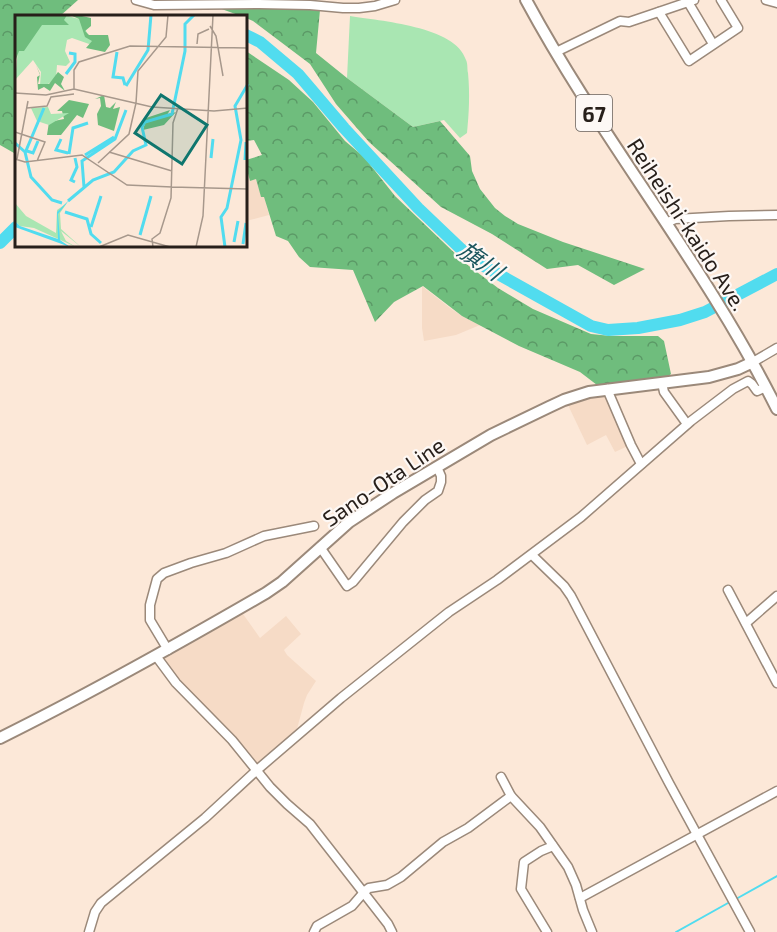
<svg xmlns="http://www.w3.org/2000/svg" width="777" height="932" viewBox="0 0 777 932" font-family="'Exo 2','Noto Sans JP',sans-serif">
<defs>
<pattern id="forest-crowns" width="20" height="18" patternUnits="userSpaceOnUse" patternTransform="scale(1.5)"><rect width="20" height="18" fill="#6fbd7d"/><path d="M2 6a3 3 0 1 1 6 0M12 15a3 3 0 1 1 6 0" fill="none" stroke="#5b9966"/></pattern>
</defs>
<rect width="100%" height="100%" fill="#fce8d8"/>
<g fill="#f6dbc6">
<polygon points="246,166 250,180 256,179 261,196 264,196 269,215 246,221"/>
<polygon points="422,286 450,308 462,316 480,325 456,335 424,341 422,328"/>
<polygon points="608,396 628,446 615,452 606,435 587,445 568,405 596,397"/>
<polygon points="243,614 260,638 286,616 301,634 284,650 287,655 316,681 307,695 304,703 297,729 258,764 255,764 188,692 162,660"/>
</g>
<path fill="#a9e6b2" d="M350 16C379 21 456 26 466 60 468 64 467 69 468 73 470 94 469 113 467 133L460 138 444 120 413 127 347 78Z"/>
<g fill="url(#forest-crowns)">
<polygon points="0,0 78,0 60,16 16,16 16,158 14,153 0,145"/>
<polygon points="216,7 320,10 316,53 347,78 413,127 440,121 470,156 472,171 480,189 495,208 505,216 518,224 563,242 645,269 614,285 578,265 547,269 492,234 441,207 369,142 336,104 310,64 253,21 246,18 246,16 241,16"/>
<polygon points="246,51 289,80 313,102 345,141 364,157 395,196 465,263 498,288 533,309 591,334 611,336 658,336 664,341 671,374 666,378 597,385 580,372 519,346 462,316 423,286 394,302 375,322 353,270 310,267 299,257 288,241 276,236 264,197 261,197 256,179 250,181 246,166 246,160 262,155 254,140 246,141"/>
</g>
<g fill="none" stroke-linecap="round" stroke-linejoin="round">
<g stroke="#51dcef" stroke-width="2">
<polyline points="736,899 777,876"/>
<polyline points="676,932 728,903"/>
</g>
<g stroke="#51dcef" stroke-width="12">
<polyline points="246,35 260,42 298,74 344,128 418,208 461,249 482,265 591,326 608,330 638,328 680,320 705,312 777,274"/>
<polyline points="0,243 16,227"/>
</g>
<defs>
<g id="minor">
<polyline points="136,0 154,5 259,4 310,5 343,8 359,8 375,6 395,0"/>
<polyline points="766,0 777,3"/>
<polyline points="688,2 713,44"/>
<polyline points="659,12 689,61 738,28 721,0"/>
<polyline points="556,52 620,21 629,22 694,0"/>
<polyline points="666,223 675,219 729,216 777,215"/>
<polyline points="753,362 777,348"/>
<polyline points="662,383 664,392 687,424"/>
<polyline points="607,389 631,445 641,464"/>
<polyline points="320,547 347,586 353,582 403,522 425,500 438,491 441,482 441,476 437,467"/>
<polyline points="532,555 564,586 571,596 669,783 750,932"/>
<polyline points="728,590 777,683"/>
<polyline points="746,623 777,596"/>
<polyline points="168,650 150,620 150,605 157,579 164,573 191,563 226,553 264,536 314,526"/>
<polyline points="156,656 176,683 232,740 270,787 287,804 310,824 388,924 392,932"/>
<polyline points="501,777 511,796 540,827 568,867 576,885 583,910 592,932"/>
<polyline points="580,898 777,791"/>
<polyline points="89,932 95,912 101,903 205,818 257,770 341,698 449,612 497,580 581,517 691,421 733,389 748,381 752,384 757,391 766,387"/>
<polyline points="314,932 317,926 352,906 365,891 369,888 387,885 401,877 443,842 468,828 511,796"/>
<polyline points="547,932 521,889 524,862 541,851 553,846"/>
</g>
<g id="major">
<path d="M526 0C602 141 706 266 777 409"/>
<path d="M0 738C91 693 178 644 266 593L282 582 349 522 393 493 491 435 549 407 564 400 589 392 709 377 738 369 753 362"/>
</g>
</defs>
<use href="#minor" stroke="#9b897a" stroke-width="11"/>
<use href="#major" stroke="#9b897a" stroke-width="14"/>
<use href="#minor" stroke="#fff" stroke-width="8"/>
<use href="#major" stroke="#fff" stroke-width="10"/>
</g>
<g text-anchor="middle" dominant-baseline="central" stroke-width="4.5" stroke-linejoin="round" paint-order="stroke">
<rect fill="#fdf8f5" stroke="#67605c" stroke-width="1.5" x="576" y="95" width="36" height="36" rx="4.5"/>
<g font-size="21" font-weight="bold" fill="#271f1a">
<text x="594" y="113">67</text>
</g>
<g font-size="22" fill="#271f1a" stroke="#fdf8f5">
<text transform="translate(688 224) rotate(57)">Reiheishi-kaido Ave.</text>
<text transform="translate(383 481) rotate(-34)">Sano-Ota Line</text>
</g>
<g font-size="24" font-style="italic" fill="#1b555d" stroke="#fdf8f5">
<text transform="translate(481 260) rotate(35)">旗川</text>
</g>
</g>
<g transform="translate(15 15)">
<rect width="232" height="232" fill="#fce8d8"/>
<path d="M50 0 67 5 73 21 79 23 77 30 57 23 52 25 50 36 55 47 51 51 42 50 41 63 33 69 25 70 26 57 18 45 0 65 3 35H8L26 9Z" fill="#a9e6b2"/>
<path d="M0 0H52L49 5 54 10H27L9 36H4L0 47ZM55 0 67 1 76 3V11L70 16 74 20H93L95 30 90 37 71 33 77 26 70 22 64 4ZM21 50 25 59 23 69H34L43 57 49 62 46 69 50 76 40 68 35 76 29 72 23 75 22 62 25 60ZM89 80 91 92 95 93 101 87 98 94 105 92 99 116 83 110 82 99 86 91 85 83 80 84ZM54 85 74 89 68 103 62 100 46 120H32L34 107 49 104 47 96H42ZM155 95 152 100 140 104 161 97 149 110 128 115 130 108 140 105 128 108 131 103Z" fill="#6fbd7d"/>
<path d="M0 188 11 201 41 218 42 195 52 188 45 198 46 214 66 232 46 216 51 226 61 232 19 213 5 211 0 206Z" fill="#a9e6b2"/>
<path d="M33 92 36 99 54 98 34 110 22 106 16 93Z" fill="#a9e6b2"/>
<path d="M55 184 43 199 45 225 55 232 0 212V206L5 211 43 224 42 197Z" fill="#51dcef"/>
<path fill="none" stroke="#51dcef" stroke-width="3" d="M102 37 98 62 108 63 110 70M51 59 60 47V39L54 38M111 71 133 35 136 0M46 124 41 135 53 138M0 128 10 137 16 162 37 185 47 188M12 136 18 138 23 126M10 138 29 93M54 139 58 113 73 108M70 140 99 122M196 143 198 124M230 145 231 127M60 167 56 165 62 152 60 143M69 172 67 146 100 124 111 95M53 186 78 165 99 157 118 136 131 130 127 112 130 107 157 99 170 36V9L179 0M50 197 72 204 76 219 86 228M76 212 86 181M125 220 136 181M219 227 223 206M228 229 231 208M210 232 206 202 212 193 226 125 220 91 233 69"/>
<path fill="none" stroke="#a7988c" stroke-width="1.5" d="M195 11 201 21 208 61M182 29 183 19 194 14M59 74V55L64 47 115 31 233 33M0 78 31 80 59 74 137 92 199 96 233 93M121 88 123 56 151 22 153 0M12 93 32 91 36 82 59 79M0 117 30 127 22 146M94 137 157 156M0 144 10 147 67 140 112 170 157 172M2 144 13 86M83 148 114 119 121 88M157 172 233 174M84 232 113 220 155 232M138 232 137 224 145 218 156 183 158 108 163 93M181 232 188 201 198 0"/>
<path fill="#0f766e" fill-opacity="0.15" stroke="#0f766e" stroke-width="3" d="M146 80 192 110 167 149 120 118Z"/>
<rect width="232" height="232" fill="none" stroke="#271f1a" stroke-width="3"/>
</g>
</svg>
